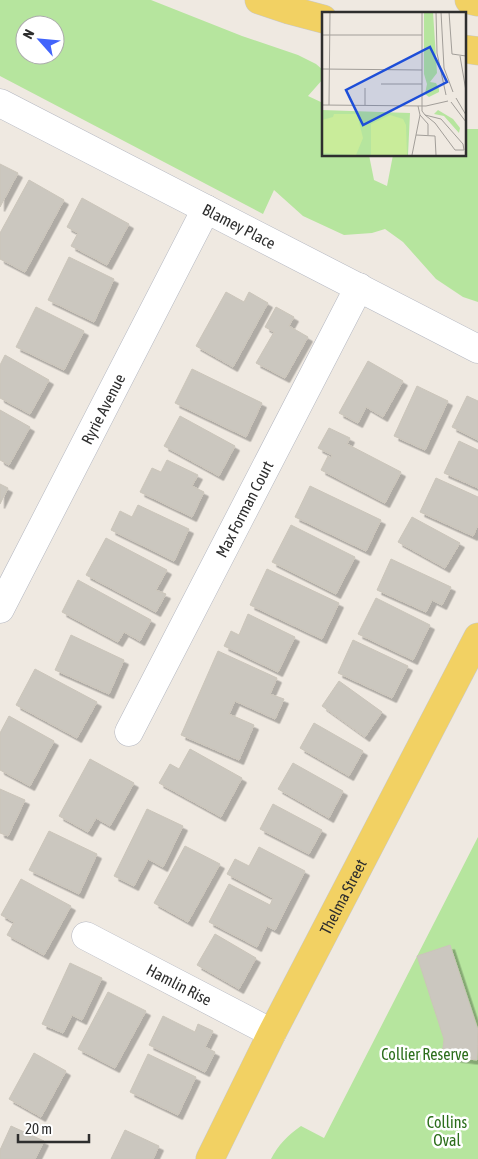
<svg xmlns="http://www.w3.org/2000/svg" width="478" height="1159" viewBox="0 0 478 1159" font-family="'Asap Condensed',sans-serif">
<defs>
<filter id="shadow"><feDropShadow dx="4.5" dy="4.5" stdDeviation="0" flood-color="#0004"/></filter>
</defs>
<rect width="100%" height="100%" fill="#efe9e1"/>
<g fill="#b6e59e" fill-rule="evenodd">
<path d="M0 0H151L242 36 298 55 316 64 323 70V79L308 96 323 103V155H369L374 180 387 186 393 155H464V129H478V302L463 297 436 279 403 242 385 229 372 233 344 235 303 216 274 190 263 214 0 76ZM25 25H55V55H25Z"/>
<path d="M478 837V1159H271C278 1145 288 1135 301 1126L324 1138Z"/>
</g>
<g fill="#cbc7bf" stroke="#cbc5ba" filter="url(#shadow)">
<polygon points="0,164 18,173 0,207"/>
<polygon points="29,180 64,200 25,272 0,259 0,233"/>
<polygon points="82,198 129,224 107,265 71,246 78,233 67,227"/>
<polygon points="69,257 114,279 94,322 48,300"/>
<polygon points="226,292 244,302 249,292 268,303 233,367 196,346"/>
<polygon points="36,307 84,331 64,370 16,347"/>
<polygon points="276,307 294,317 289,326 308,337 285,378 256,363 274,332 265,327"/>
<polygon points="5,355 49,380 30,414 0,398 0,365"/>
<polygon points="368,361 403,381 383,417 366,407 358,423 339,413"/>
<polygon points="192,369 262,403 246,437 175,403"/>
<polygon points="417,386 448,401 425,450 394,436"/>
<polygon points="467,396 478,401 478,440 452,427"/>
<polygon points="0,410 30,427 9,465 0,460"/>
<polygon points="180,416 235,446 219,476 164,446"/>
<polygon points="329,428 350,438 347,444 401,472 385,503 321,470 328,456 331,458 332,455 318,448"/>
<polygon points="459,441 478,450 478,488 444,473"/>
<polygon points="167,460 198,475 192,486 204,492 192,517 140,492 152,468 161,472"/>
<polygon points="436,478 478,497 478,525 473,536 420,512"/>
<polygon points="0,484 8,488 0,504"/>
<polygon points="310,486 381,520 366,551 295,517"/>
<polygon points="138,505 189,529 174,561 111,530 120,511 132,517"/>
<polygon points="412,517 460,543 445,568 398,542"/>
<polygon points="291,525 355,557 336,594 272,562"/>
<polygon points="106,538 167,570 156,590 166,594 156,612 86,575"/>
<polygon points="391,559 451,587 442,605 432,600 426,612 377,590"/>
<polygon points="267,569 339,603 322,639 250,605"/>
<polygon points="78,580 151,620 140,641 124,632 118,642 62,612"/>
<polygon points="376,598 430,625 413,660 358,634"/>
<polygon points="248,614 295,637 278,672 224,646 231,631 239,635"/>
<polygon points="71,635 124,660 109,694 55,670"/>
<polygon points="353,640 408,666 392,698 338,673"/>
<polygon points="218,651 277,678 270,694 284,699 275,719 235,701 229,714 254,725 239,760 181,735"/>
<polygon points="35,669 97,702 77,738 16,705"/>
<polygon points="339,681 382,712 365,737 322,706"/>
<polygon points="9,716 54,741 30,786 0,770 0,733"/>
<polygon points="314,723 363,751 349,776 300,748"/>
<polygon points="190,749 242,778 221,817 159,783 170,764 179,769"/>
<polygon points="90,759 134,783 110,826 96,818 88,832 59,816"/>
<polygon points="293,763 343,791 329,818 278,789"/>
<polygon points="0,789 25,800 8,836 0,833"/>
<polygon points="273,804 322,830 309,854 260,829"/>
<polygon points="147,809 183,826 163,867 148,859 134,886 114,876"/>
<polygon points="49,831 97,854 79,894 29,870"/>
<polygon points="185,846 220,864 188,922 154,903"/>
<polygon points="259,847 305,871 275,930 267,926 257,947 209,922 229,884 270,905 273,898 227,874 235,859 249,866"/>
<polygon points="21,879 71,906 44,955 7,935 14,922 1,915"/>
<polygon points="215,934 256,958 239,989 197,965"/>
<polygon points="450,945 478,1030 477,1060 442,1056 444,1039 417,956"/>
<polygon points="70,963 102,978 82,1020 72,1015 63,1033 42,1024"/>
<polygon points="108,992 146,1011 115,1068 78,1049"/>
<polygon points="163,1016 195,1032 198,1024 213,1031 205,1047 215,1052 205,1072 149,1045"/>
<polygon points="34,1053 66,1071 41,1117 9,1099"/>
<polygon points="148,1054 196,1077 178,1115 130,1092"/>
<polygon points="11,1126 44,1141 35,1159 0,1159 0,1150"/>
<polygon points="125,1130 159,1146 153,1159 111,1159"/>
</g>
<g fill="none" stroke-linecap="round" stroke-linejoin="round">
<defs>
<g id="minor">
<path id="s1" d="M0 103 478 349"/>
<path id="s2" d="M0 609 206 209"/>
<path id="s3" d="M129 732 359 287"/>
<path id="s4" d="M86 936 272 1033"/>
</g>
<g id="major">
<polyline points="259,0 289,10 323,19"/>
<polyline points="469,0 478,2"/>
<polyline points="464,49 478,51"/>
<path id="s5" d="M210 1159 272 1033 478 637"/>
</g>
</defs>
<use href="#minor" stroke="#b4b7c1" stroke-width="29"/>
<use href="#major" stroke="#c9c9c9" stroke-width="29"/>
<use href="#minor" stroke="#fff" stroke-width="28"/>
<use href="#major" stroke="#f2d163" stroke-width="28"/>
</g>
<g text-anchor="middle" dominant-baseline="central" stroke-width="5" stroke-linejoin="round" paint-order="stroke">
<g font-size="16" fill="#2e2e2e" stroke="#fff">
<text stroke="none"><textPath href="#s1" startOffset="269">Blamey Place</textPath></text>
<text stroke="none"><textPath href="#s2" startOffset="225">Ryrie Avenue</textPath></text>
<text stroke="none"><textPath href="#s3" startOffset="251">Max Forman Court</textPath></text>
<text stroke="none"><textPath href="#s5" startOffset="294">Thelma Street</textPath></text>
<text stroke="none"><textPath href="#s4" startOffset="105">Hamlin Rise</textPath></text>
</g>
<g font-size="16" fill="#2c6e1b" stroke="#fff">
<text x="425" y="1054">Collier Reserve</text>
<text x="447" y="1122">Collins<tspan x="447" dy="18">Oval</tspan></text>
</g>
</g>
<g transform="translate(322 12)">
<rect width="144" height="144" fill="#efe9e1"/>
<path d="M102 0H111L115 61 108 70 114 71 117 77V80L107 85 103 82 105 72 102 62ZM0 98 88 101 86 143H0ZM116 98 131 107 138 116 137 121 122 104 112 102Z" fill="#b6e59e"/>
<path d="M12 102H35L41 126 34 143 0 141V108L11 105ZM68 103 81 107 84 113 85 143H49V112Z" fill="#c9ec9a"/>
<path fill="none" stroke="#a29e99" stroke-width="1" d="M100 0V99L103 103 113 111 133 138H142L141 132 119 107 103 103M114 0 115 41 124 83M119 0 122 56 131 80M127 0 130 42 144 44M0 23H100M138 44 144 79M0 57 100 58M59 72H100M134 86 144 103M129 90 144 110M0 93 104 94 126 89M7 93 8 0M43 93V76M96 94 98 103 106 112V123M94 123 113 124 114 143M90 143 98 103"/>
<path fill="#1d4ed8" fill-opacity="0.15" stroke="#1d4ed8" stroke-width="2.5" d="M108 35 125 70 41 113 24 78Z"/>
<rect width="144" height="144" fill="none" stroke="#2e2e2e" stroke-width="2.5"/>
</g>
<g transform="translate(40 40) rotate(297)"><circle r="24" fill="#ffffff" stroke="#ababab"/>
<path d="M0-4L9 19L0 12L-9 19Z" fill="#4264fb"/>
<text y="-8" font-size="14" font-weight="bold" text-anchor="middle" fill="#2e2e2e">N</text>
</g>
<path d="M18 1134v8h71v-8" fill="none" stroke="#2e2e2e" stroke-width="2.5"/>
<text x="25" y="1134" font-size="15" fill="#2e2e2e" stroke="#ffffff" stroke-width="4" paint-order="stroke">20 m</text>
</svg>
